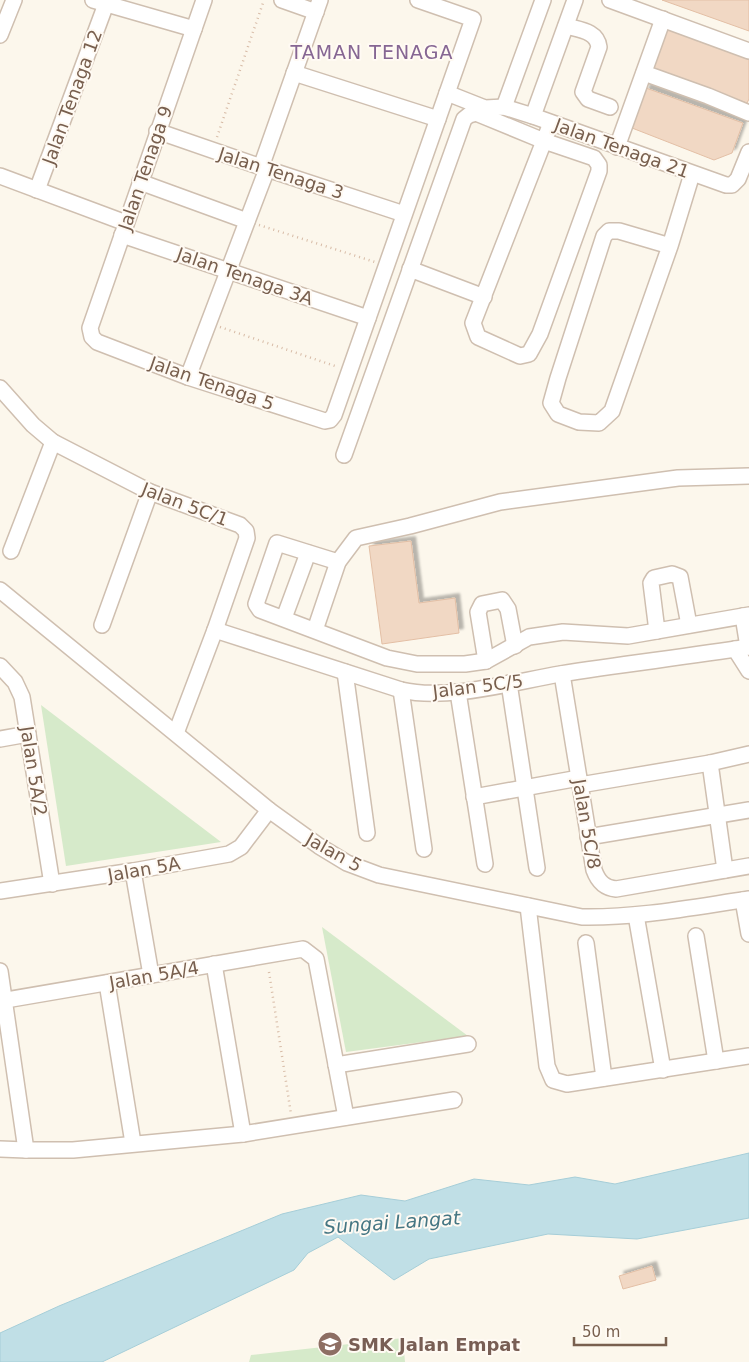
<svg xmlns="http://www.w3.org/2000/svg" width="749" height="1362" viewBox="0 0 749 1362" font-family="'DejaVu Sans',sans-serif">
<defs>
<filter id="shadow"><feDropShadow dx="4.5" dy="-4.5" stdDeviation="1" flood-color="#0004"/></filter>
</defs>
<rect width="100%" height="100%" fill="#fcf7ec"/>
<g fill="#d6eaca">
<polygon points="41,705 221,842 66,866"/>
<polygon points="322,927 468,1036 346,1052"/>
<polygon points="403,1338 405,1362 249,1362 251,1355"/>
</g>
<polygon fill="#c0dfe6" stroke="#a6ced8" points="749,1153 749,1218 637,1239 548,1234 429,1259 394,1280 338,1237 308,1253 294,1270 102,1362 0,1362 0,1333 59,1306 282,1214 361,1195 405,1201 474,1179 529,1185 575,1177 615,1184"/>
<g fill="#f1d8c4" stroke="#e3bfa5" filter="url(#shadow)">
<polygon points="662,0 749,0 749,31"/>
<polygon points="666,28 749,57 749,99 747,103 649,69"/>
<polygon points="646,88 743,123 732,153 714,160 632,128"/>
<polygon points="411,541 419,603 455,598 459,633 382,644 369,546"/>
<polygon points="652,1266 656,1280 623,1289 619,1276"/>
</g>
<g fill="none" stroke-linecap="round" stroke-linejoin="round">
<defs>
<g id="minor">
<polyline points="93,0 194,29"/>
<polyline points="204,0 90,328 92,337 97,342 188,377 325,421 330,420 334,415 473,19 418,0"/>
<polyline points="282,0 316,12"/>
<polyline points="610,0 749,51"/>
<path d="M566 26C580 30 597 31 599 47L583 92 588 99 610 107"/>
<polyline points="0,35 14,0"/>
<polyline points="294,73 438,119"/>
<polyline points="644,73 708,96 749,113"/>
<polyline points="447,93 485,108 504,107 533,116 726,185 732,185 738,179 749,152"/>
<polyline points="504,107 543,0"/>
<polyline points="533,116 575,0"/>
<polyline points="157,131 267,169 404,214"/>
<polyline points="617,147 663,19"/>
<polyline points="261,167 320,0"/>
<polyline points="0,176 126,223"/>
<polyline points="140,182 247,221"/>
<polyline points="37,190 106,4"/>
<polyline points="122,235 368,318"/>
<polyline points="670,246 619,231 609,231 604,236 558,378 551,403 558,414 579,422 599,423 612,411 670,246 692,174"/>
<polyline points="410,269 484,297"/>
<polyline points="188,377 267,169"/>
<polyline points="0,388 33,425 53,442 150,492 240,525 246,531 247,538 215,630 176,733"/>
<polyline points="344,455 464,119 469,115 476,113 544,141 594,158 599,165 599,171 540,334 529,354 520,356 478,337 473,323 544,141 551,123"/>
<polyline points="11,551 53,442"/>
<polyline points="338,562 277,543 256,604 260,610 387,658 417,664 465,664 486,661 529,637 563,632 628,636 749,615"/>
<path d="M0 590 269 810 319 846 347 863 379 875 582 917C638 918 694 907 749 899"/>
<polyline points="743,616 748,647"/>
<polyline points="284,618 308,553"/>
<polyline points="102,625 150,492"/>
<path d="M215 630 401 690C447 701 513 682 560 674 623 664 686 657 749 647"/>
<polyline points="315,630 338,562 356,538 410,526 500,502 678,478 749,476"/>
<polyline points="657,631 651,583 654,578 672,574 680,577 689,625"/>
<polyline points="735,649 749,671"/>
<polyline points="486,661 478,612 482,604 502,600 508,609 515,646"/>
<polyline points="0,666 15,682 22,697 52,884"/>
<polyline points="345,672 367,833"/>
<path d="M562 674 594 870C598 881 604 888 616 889L749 866"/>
<polyline points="509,683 537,868"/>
<polyline points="401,690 424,849"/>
<polyline points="458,692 485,864"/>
<polyline points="0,739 28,734"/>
<polyline points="710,763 725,870"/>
<polyline points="580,785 710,763 749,754"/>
<polyline points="474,797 579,778"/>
<polyline points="588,837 749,810"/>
<polyline points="133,871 151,975"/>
<polyline points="0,891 133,871 229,854 241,847 269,810"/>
<polyline points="743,900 749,934"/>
<polyline points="528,906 547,1066 553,1080 567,1084 749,1056"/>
<polyline points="636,915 663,1070"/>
<polyline points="696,936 716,1061"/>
<polyline points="586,943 604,1078"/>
<polyline points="214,964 243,1134"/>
<polyline points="0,971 26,1150"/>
<polyline points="107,983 133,1143"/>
<polyline points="0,1001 303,949 316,959 346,1117"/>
<polyline points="336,1065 468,1044"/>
<polyline points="0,1149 26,1150 73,1150 243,1134 454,1100"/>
</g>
</defs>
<use href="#minor" stroke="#cfbfb0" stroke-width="18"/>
<g stroke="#d7bba6" stroke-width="2.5" stroke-dasharray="1 4" stroke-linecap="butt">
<polyline points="217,137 264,0"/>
<polyline points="259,225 375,262"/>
<polyline points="220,327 338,367"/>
<polyline points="269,972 291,1114"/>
</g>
<use href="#minor" stroke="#fff" stroke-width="15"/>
</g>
<defs>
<symbol id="school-disc" viewBox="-11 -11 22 22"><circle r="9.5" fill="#8d6e63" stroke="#fffaf3"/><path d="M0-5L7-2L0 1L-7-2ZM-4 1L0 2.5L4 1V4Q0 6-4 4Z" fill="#fff"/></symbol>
</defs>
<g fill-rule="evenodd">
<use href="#school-disc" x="316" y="1330" width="28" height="28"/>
</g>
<g text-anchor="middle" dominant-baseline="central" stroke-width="4" stroke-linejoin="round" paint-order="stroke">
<g font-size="18" fill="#785f4e" stroke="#fffaf3">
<text transform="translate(72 97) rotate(-70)">Jalan Tenaga 12</text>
<text transform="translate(622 148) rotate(20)">Jalan Tenaga 21</text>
<text transform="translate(145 168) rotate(-71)">Jalan Tenaga 9</text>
<text transform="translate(281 173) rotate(18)">Jalan Tenaga 3</text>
<text transform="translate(245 276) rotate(19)">Jalan Tenaga 3A</text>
<text transform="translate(212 383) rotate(19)">Jalan Tenaga 5</text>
<text transform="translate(185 504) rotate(21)">Jalan 5C/1</text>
<text transform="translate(478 686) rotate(-7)">Jalan 5C/5</text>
<text transform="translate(34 771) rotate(81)">Jalan 5A/2</text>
<text transform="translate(587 824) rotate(80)">Jalan 5C/8</text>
<text transform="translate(334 852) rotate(29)">Jalan 5</text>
<text transform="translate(144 869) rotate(-10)">Jalan 5A</text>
<text transform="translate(154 975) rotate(-10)">Jalan 5A/4</text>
</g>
<g font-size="18" font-weight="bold" fill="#785e54" stroke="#fffaf3" text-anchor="start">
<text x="348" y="1344">SMK Jalan Empat</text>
</g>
<g font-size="19" letter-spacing="1" fill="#866693" stroke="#fffaf3">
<text x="372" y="52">TAMAN TENAGA</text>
</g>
<g font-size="19" font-style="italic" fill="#457683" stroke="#fffaf3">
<text transform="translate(392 1222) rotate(-4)">Sungai Langat</text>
</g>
</g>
<path d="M574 1337v8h92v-8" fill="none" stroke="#785f4e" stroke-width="2.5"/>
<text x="582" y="1337" font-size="15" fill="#785f4e" stroke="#fffaf3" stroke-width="4" paint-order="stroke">50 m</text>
</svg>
